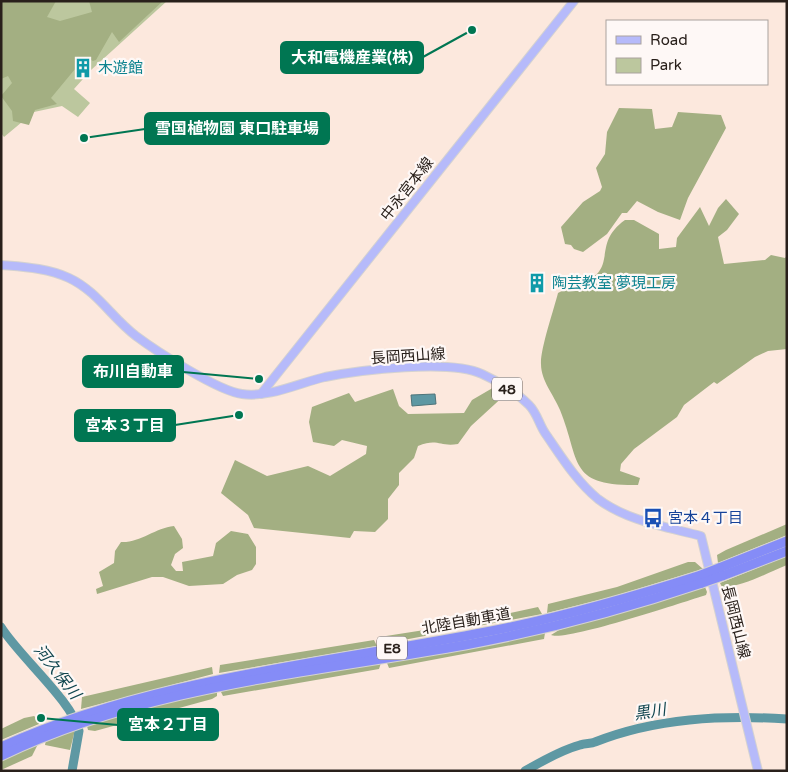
<svg xmlns="http://www.w3.org/2000/svg" width="788" height="772" viewBox="0 0 788 772" font-family="'Varela Round','Noto Sans JP',sans-serif">
<rect width="100%" height="100%" fill="#fce8dd"/>
<polygon fill="#bcc79e" points="1,1 167,1 91,70 74,89 90,103 78,117 62,106 34,112 4,137 1,133"/>
<g fill="#a3af82">
<polygon points="1,1 56,1 47,17 60,21 92,12 89,1 163,1 119,42 112,32 96,60 93,61 85,57 51,98 57,104 35,110 29,125 13,121 12,111 1,96 12,83 8,76 1,79"/>
<polygon points="619,108 652,109 655,129 672,127 678,112 721,115 726,128 688,198 680,220 658,212 637,201 627,213 622,213 607,234 583,252 574,249 571,245 565,244 561,227 583,202 600,191 602,187 596,168 605,154 607,132"/>
<path d="M726 199 739 214 727 230 718 237 724 264 765 260 771 255 785 258 787 256V349L768 351 755 357 717 384 714 382 684 405 677 417 634 449 621 464 620 471 640 478 638 485C567 486 581 462 560 410 554 395 541 381 541 364 540 350 554 309 558 293 568 288 590 281 597 274 611 259 597 240 625 220H634L659 234V249L676 247 677 238 700 207 709 226 718 208Z"/>
<path d="M496 386 507 393 471 426 458 444C439 447 438 438 418 446L414 458 399 473V485L388 499V519L375 532 354 531 350 538 254 528 248 515 221 493 235 460 267 476 308 466 330 476 366 454 367 446 342 440 334 446 313 442 309 422 312 407 349 393 355 402 393 389 399 406 408 414 464 413 472 400Z"/>
<polygon points="787,524 787,535 718,563 717,555 726,550"/>
<path d="M174 526 182 539 183 548 175 554 171 565 176 571H183L182 562 213 556 216 543 231 531 248 534 256 547V564L252 570 237 575 223 584 189 586 163 577H152L97 594 96 589 103 586 99 572 114 563 115 551 121 542C140 543 155 528 174 526Z"/>
<path d="M787 556V565C767 573 743 587 722 587L720 583Z"/>
<polygon points="688,562 695,562 703,569 611,597 547,613 548,604 617,587"/>
<path d="M705 587 707 592 706 595C684 602 564 642 551 635L559 630Z"/>
<polygon points="538,607 542,614 382,644 382,640 386,636 450,626"/>
<polygon points="545,633 544,639 389,668 387,663"/>
<polygon points="374,640 377,646 219,673 220,665"/>
<polygon points="381,663 379,669 223,696 220,690"/>
<polygon points="212,667 213,674 81,709 82,697"/>
<polygon points="217,691 217,696 212,699 95,731 88,730 87,726 153,705"/>
<polygon points="34,716 39,720 39,724 1,740 1,729 24,718"/>
<polygon points="75,730 70,750 45,745 46,740"/>
<polygon points="38,744 32,756 1,770 1,760"/>
</g>
<polygon fill="#5e98a3" stroke="#4e747a" points="435,394 436,404 412,406 411,395"/>
<g fill="none" stroke-linecap="round" stroke-linejoin="round">
<g stroke="#5e98a3" stroke-width="9">
<path d="M1 627C19 656 73 702 79 731L72 771"/>
<path d="M525 771C542 761 562 750 580 745 585 743 591 744 595 742 656 718 722 715 787 719"/>
</g>
<defs>
<g id="major">
<path d="M1 265C24 267 47 268 69 278 97 291 112 318 136 336 156 351 218 391 242 394 269 398 299 383 325 377 360 370 451 359 482 374 497 381 517 393 529 405 537 413 539 424 545 433 561 456 576 481 598 499 627 521 667 527 701 536L758 771"/>
<polyline points="261,394 574,1"/>
</g>
<g id="highway">
<polyline points="719,568 787,541"/>
<polyline points="722,576 787,551"/>
<path d="M1 747C152 679 314 665 475 634 552 620 626 599 701 575"/>
<path d="M1 756C146 686 309 673 465 645 546 630 625 609 702 583"/>
</g>
</defs>
<use href="#major" stroke="#d4d2d1" stroke-width="10"/>
<use href="#highway" stroke="#d4d2d1" stroke-width="11"/>
<use href="#major" stroke="#b6bafa" stroke-width="8"/>
<use href="#highway" stroke="#858cf7" stroke-width="9"/>
<defs>
<g id="highway-bridge">
<polyline points="701,575 719,568"/>
<polyline points="702,583 722,576"/>
</g>
</defs>
<use href="#highway-bridge" stroke="#d4d2d1" stroke-width="11" stroke-linecap="butt"/>
<use href="#highway-bridge" stroke="#858cf7" stroke-width="9"/>
</g>
<defs>
<symbol id="building-bare" viewBox="-9 -9 18 18"><path d="M-4-6H4V6H1V3H-1V6H-4ZM-2.5-4.3h1.7v1.8h-1.7ZM.8-4.3h1.7v1.8H.8ZM-2.5-1h1.7V.8h-1.7ZM.8-1h1.7V.8H.8Z" fill="#0f9aa8" stroke="#fef8f6" stroke-width="2.5" paint-order="stroke"/></symbol>
<symbol id="bus-bare" viewBox="-9 -9 18 18"><path d="M-5-6H5V4H4V6H2V4H-2V6H-4V4H-5ZM-3.5-4V0h7V-4ZM-3.5 1.2v1.5H-2V1.2ZM2 1.2v1.5H3.5V1.2Z" fill="#1a4fb4" stroke="#fef8f6" stroke-width="2.5" paint-order="stroke"/></symbol>
</defs>
<g fill-rule="evenodd">
<use href="#building-bare" x="69" y="54" width="28" height="28"/>
<use href="#building-bare" x="523" y="269" width="28" height="28"/>
<use href="#bus-bare" x="639" y="504" width="28" height="28"/>
</g>
<g text-anchor="middle" dominant-baseline="central" stroke-width="4.5" stroke-linejoin="round" paint-order="stroke">
<g fill="#fef8f6" stroke="#69615d" stroke-width="1">
<rect x="492" y="377.5" width="30" height="23" rx="4"/>
<rect x="377" y="636.5" width="30" height="23" rx="4"/>
</g>
<g font-size="14" font-weight="bold" fill="#29201b">
<text x="507" y="389">48</text>
<text x="392" y="648">E8</text>
</g>
<g font-size="15" fill="#0d838f" stroke="#fef8f6" text-anchor="start">
<text x="98" y="68">木遊館</text>
<text x="552" y="283">陶芸教室 夢現工房</text>
</g>
<g font-size="15" fill="#29201b" stroke="#fef8f6">
<text transform="translate(407 189) rotate(-52)">中永宮本線</text>
<text transform="translate(408 356) rotate(-4)">長岡西山線</text>
<text transform="translate(466 621) rotate(-10)">北陸自動車道</text>
<text transform="translate(736 622) rotate(76)">長岡西山線</text>
</g>
<g font-size="15" fill="#164399" stroke="#fef8f6" text-anchor="start">
<text x="668" y="518">宮本４丁目</text>
</g>
<g font-size="16" font-style="italic" fill="#11464f" stroke="#fef8f6">
<text transform="translate(57 672) rotate(52)">河久保川</text>
<text transform="translate(650 712) rotate(-9)">黒川</text>
</g>
</g>
<path fill="none" stroke="#007652" stroke-width="2" d="M472 30L423 57M84 138L145 129M259 379L183 372M239 415L175 425M41 718L118 725"/>
<g fill="#007652" stroke="#fef8f6" stroke-width="2">
<circle cx="472" cy="30" r="5"/>
<circle cx="84" cy="138" r="5"/>
<circle cx="259" cy="379" r="5"/>
<circle cx="239" cy="415" r="5"/>
<circle cx="41" cy="718" r="5"/>
</g>
<g fill="#007652" stroke="#007652" stroke-width="2">
<rect x="281" y="42" width="142" height="31" rx="5"/>
<rect x="145" y="113" width="184" height="31" rx="5"/>
<rect x="83" y="356" width="100" height="31" rx="5"/>
<rect x="75" y="410" width="100" height="31" rx="5"/>
<rect x="118" y="709" width="100" height="31" rx="5"/>
</g>
<g font-size="16" text-anchor="middle" font-weight="bold" fill="#fff">
<text x="352" y="63">大和電機産業(株)</text>
<text x="237" y="134">雪国植物園 東口駐車場</text>
<text x="133" y="377">布川自動車</text>
<text x="125" y="431">宮本３丁目</text>
<text x="168" y="730">宮本２丁目</text>
</g>
<rect width="788" height="772" fill="none" stroke="#29201b" stroke-width="5"/>
<rect x="606" y="20" width="162" height="65" fill="#fef8f6" stroke="#a9a29e"/>
<rect x="616" y="36" width="25" height="8" fill="#b6bafa" stroke="#a9a29e"/>
<text x="650" y="45" font-size="15" fill="#29201b">Road</text>
<rect x="616" y="58" width="25" height="15" fill="#bcc79e" stroke="#a9a29e"/>
<text x="650" y="70" font-size="15" fill="#29201b">Park</text>
</svg>
